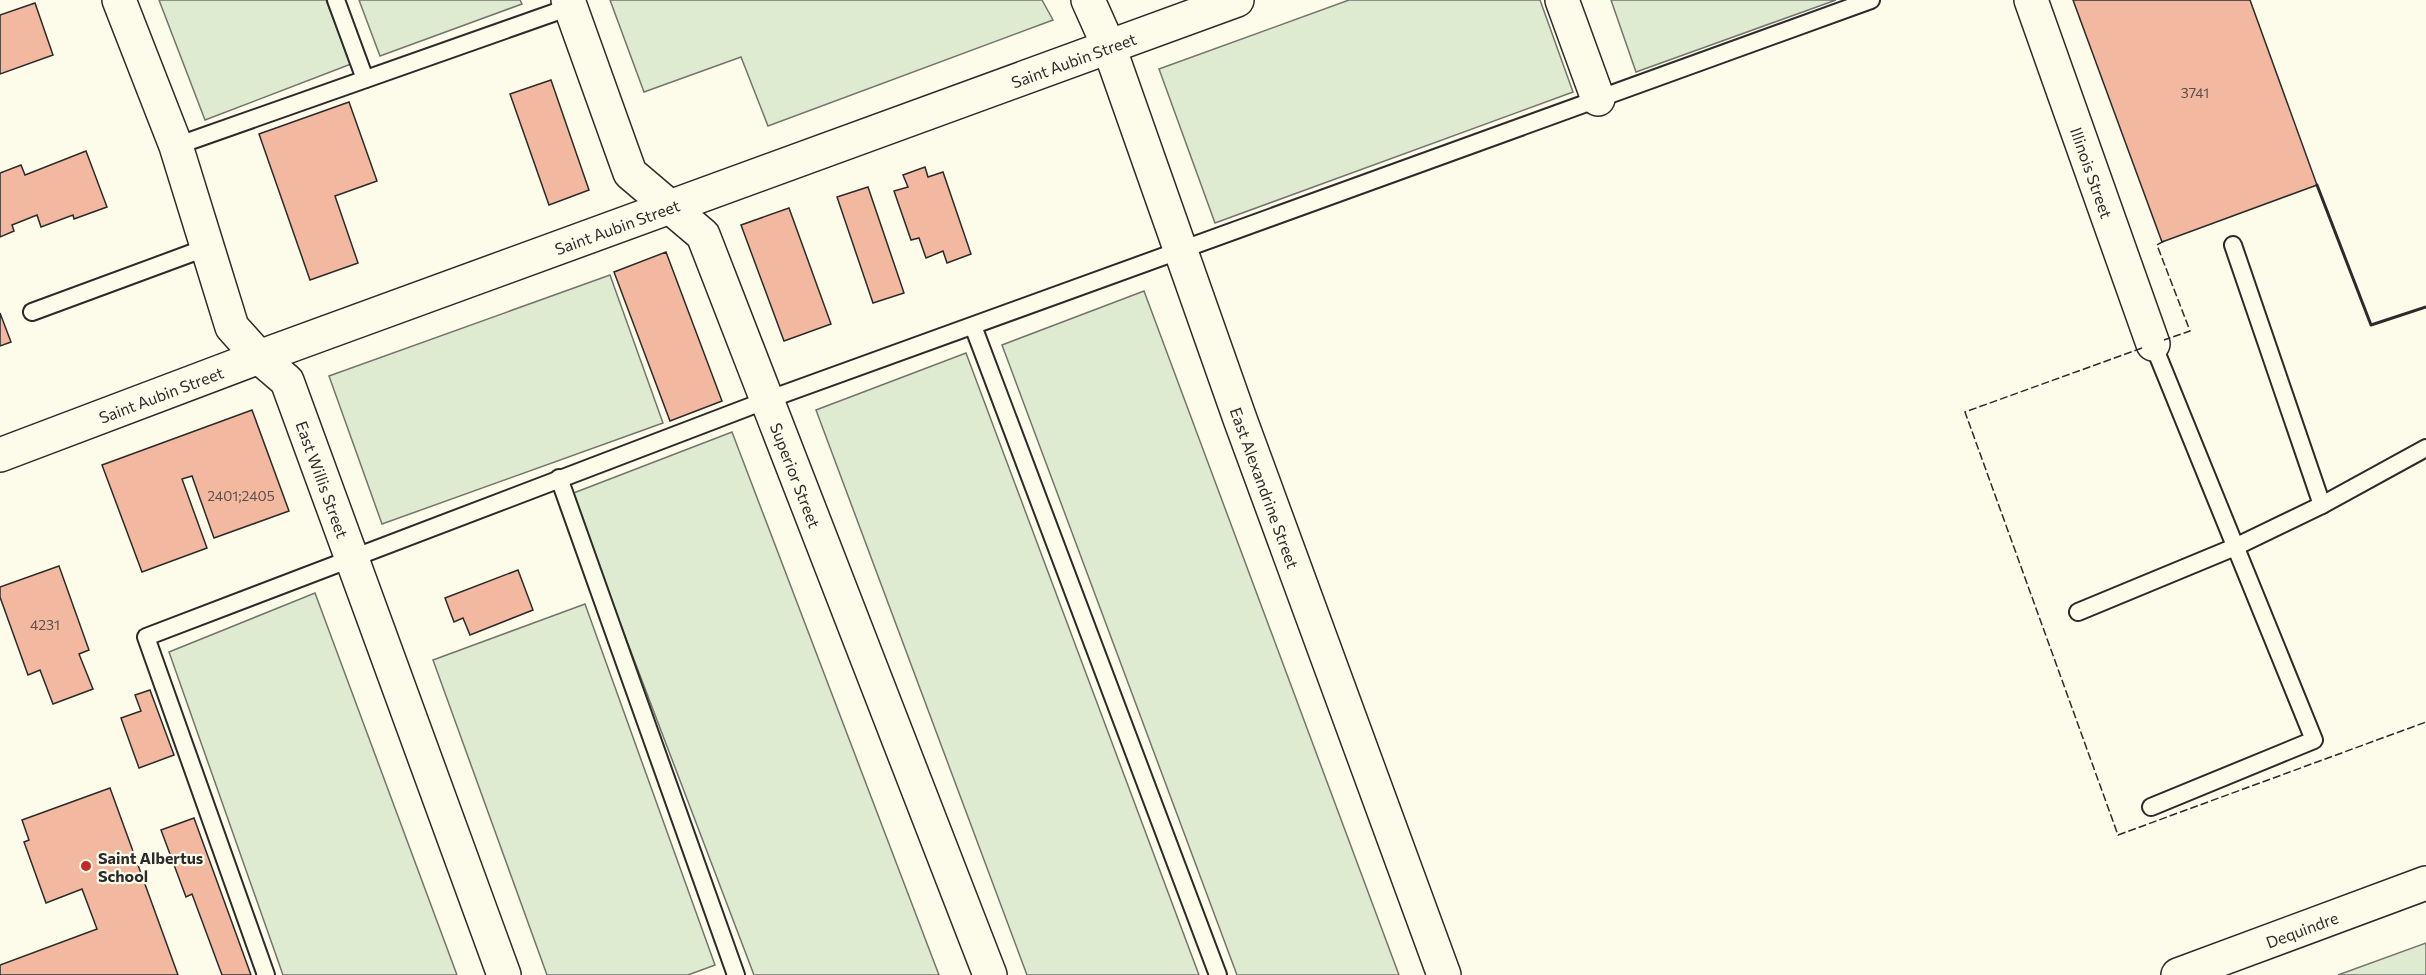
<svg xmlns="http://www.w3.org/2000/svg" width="2426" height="975" viewBox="0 0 2426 975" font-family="Commissioner,sans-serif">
<rect width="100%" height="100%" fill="#fdfbea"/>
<g fill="#deebd1" stroke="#74746e" stroke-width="1.5">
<polygon points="159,0 326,0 351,64 205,120"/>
<polygon points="359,0 520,0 522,4 380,56"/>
<polygon points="610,0 1042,0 1053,20 768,126 741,57 644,92"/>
<polygon points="1349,0 1540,0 1573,92 1215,223 1159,69"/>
<polygon points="1611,0 1836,0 1636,72"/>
<polygon points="610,275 663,423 382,524 329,376"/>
<polygon points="1144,291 1399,975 1237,975 1002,345"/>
<polygon points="966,353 1199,975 1027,975 816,410"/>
<polygon points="732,432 939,975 754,975 571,494"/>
<polygon points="315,593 457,975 283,975 169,652"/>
<polygon points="585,604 715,965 688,975 547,975 433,660"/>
<polygon points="2426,943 2426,975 2338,975"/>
</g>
<g fill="#f2b8a0" stroke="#2b2b2b" stroke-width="1.5">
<polygon points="2073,0 2250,0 2317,185 2162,242"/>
<polygon points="35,3 53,55 0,74 0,15"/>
<polygon points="551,80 589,190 549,205 510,94"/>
<polygon points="349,102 377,181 335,196 358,263 310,280 259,134"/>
<polygon points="86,151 107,207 74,219 73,215 41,227 37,215 12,225 14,231 0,237 0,173 21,165 25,175"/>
<polygon points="925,167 928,177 943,172 971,254 947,263 943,251 926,258 919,238 911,240 894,191 908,187 903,175"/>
<polygon points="868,187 904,293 873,303 837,197"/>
<polygon points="789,208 831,324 784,341 741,225"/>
<polygon points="666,252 722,401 670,421 614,272"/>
<polygon points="0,313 11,342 0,346"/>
<polygon points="252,410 289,511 214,538 192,476 182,479 207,548 142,572 102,465"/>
<polygon points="59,566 89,650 79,654 93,689 53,704 40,670 28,675 0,597 0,587"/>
<polygon points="518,570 533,610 470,635 463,618 454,622 445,598"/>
<polygon points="150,690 174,755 139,768 121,718 141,711 135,695"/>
<polygon points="110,788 178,975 0,975 0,965 97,929 82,889 46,903 24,842 29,840 22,820"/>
<polygon points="194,818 251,975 222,975 192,894 186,897 161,830"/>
</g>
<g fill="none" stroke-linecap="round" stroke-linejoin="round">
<defs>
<g id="lane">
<polyline points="336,0 365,79"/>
<polyline points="176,146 570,7"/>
<polyline points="2233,245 2322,505"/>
<polyline points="32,312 208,247"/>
<polyline points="973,326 1218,975"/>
<polyline points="559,478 736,975"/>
<polyline points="2078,612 2235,547 2322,505 2426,448"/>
<polyline points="2151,807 2314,740 2153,344"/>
<polyline points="266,975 146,637 767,400 1871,0"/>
</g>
<g id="street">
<path id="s1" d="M119 0 176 146 232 327 259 357 287 381 504 975"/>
<path id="s2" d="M568 0 630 173 703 235 990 975"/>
<path id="s3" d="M1088 0 1109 47 1240 419 1444 975"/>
<polyline points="1562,0 1598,99"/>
<path id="s4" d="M2031 0 2153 344"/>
<path id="s5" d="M0 455 259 357 1237 0"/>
</g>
<g id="secondary">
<path id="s6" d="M2178 975 2426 883"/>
</g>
</defs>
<use href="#lane" stroke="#2b2b2b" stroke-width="20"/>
<use href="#street" stroke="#2b2b2b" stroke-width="36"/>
<use href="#secondary" stroke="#2b2b2b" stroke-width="36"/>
<use href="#lane" stroke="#fdfbea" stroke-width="16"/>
<use href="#street" stroke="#fdfbea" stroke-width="33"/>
<use href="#secondary" stroke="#fdfbea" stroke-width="33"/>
<g stroke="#2b2b2b" stroke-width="1.5" stroke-dasharray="8 3" stroke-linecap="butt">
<polyline points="2164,241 2157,245 2190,331 2164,340"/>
<polyline points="2142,348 1965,412 2118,835 2426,722"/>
</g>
<polyline stroke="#2b2b2b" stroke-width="3" points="2317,185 2371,325 2426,307"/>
</g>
<circle fill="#c62828" stroke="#fdfbea" stroke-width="2" cx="86" cy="866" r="6"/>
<g text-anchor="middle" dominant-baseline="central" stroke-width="4.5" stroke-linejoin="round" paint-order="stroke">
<g font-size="14" fill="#5d4e48">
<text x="2195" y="92">3741</text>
<text x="241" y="495">2401;2405</text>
<text x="45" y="624">4231</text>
</g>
<g font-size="16" fill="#2b2b2b" stroke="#fdfbea">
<text stroke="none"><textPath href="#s5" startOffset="1144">Saint Aubin Street</textPath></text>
<text stroke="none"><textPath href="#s4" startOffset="183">Illinois Street</textPath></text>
<text stroke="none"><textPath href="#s5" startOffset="658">Saint Aubin Street</textPath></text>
<text stroke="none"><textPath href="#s5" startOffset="172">Saint Aubin Street</textPath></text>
<text stroke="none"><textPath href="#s2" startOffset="537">Superior Street</textPath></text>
<text stroke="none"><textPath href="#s1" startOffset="528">East Willis Street</textPath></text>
<text stroke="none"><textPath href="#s3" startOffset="519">East Alexandrine Street</textPath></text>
<text stroke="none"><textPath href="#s6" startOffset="132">Dequindre</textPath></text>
</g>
<g font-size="16" font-weight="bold" fill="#2b2b2b" stroke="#fdfbea" text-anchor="start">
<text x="98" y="857">Saint Albertus<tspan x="98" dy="18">School</tspan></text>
</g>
</g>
</svg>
